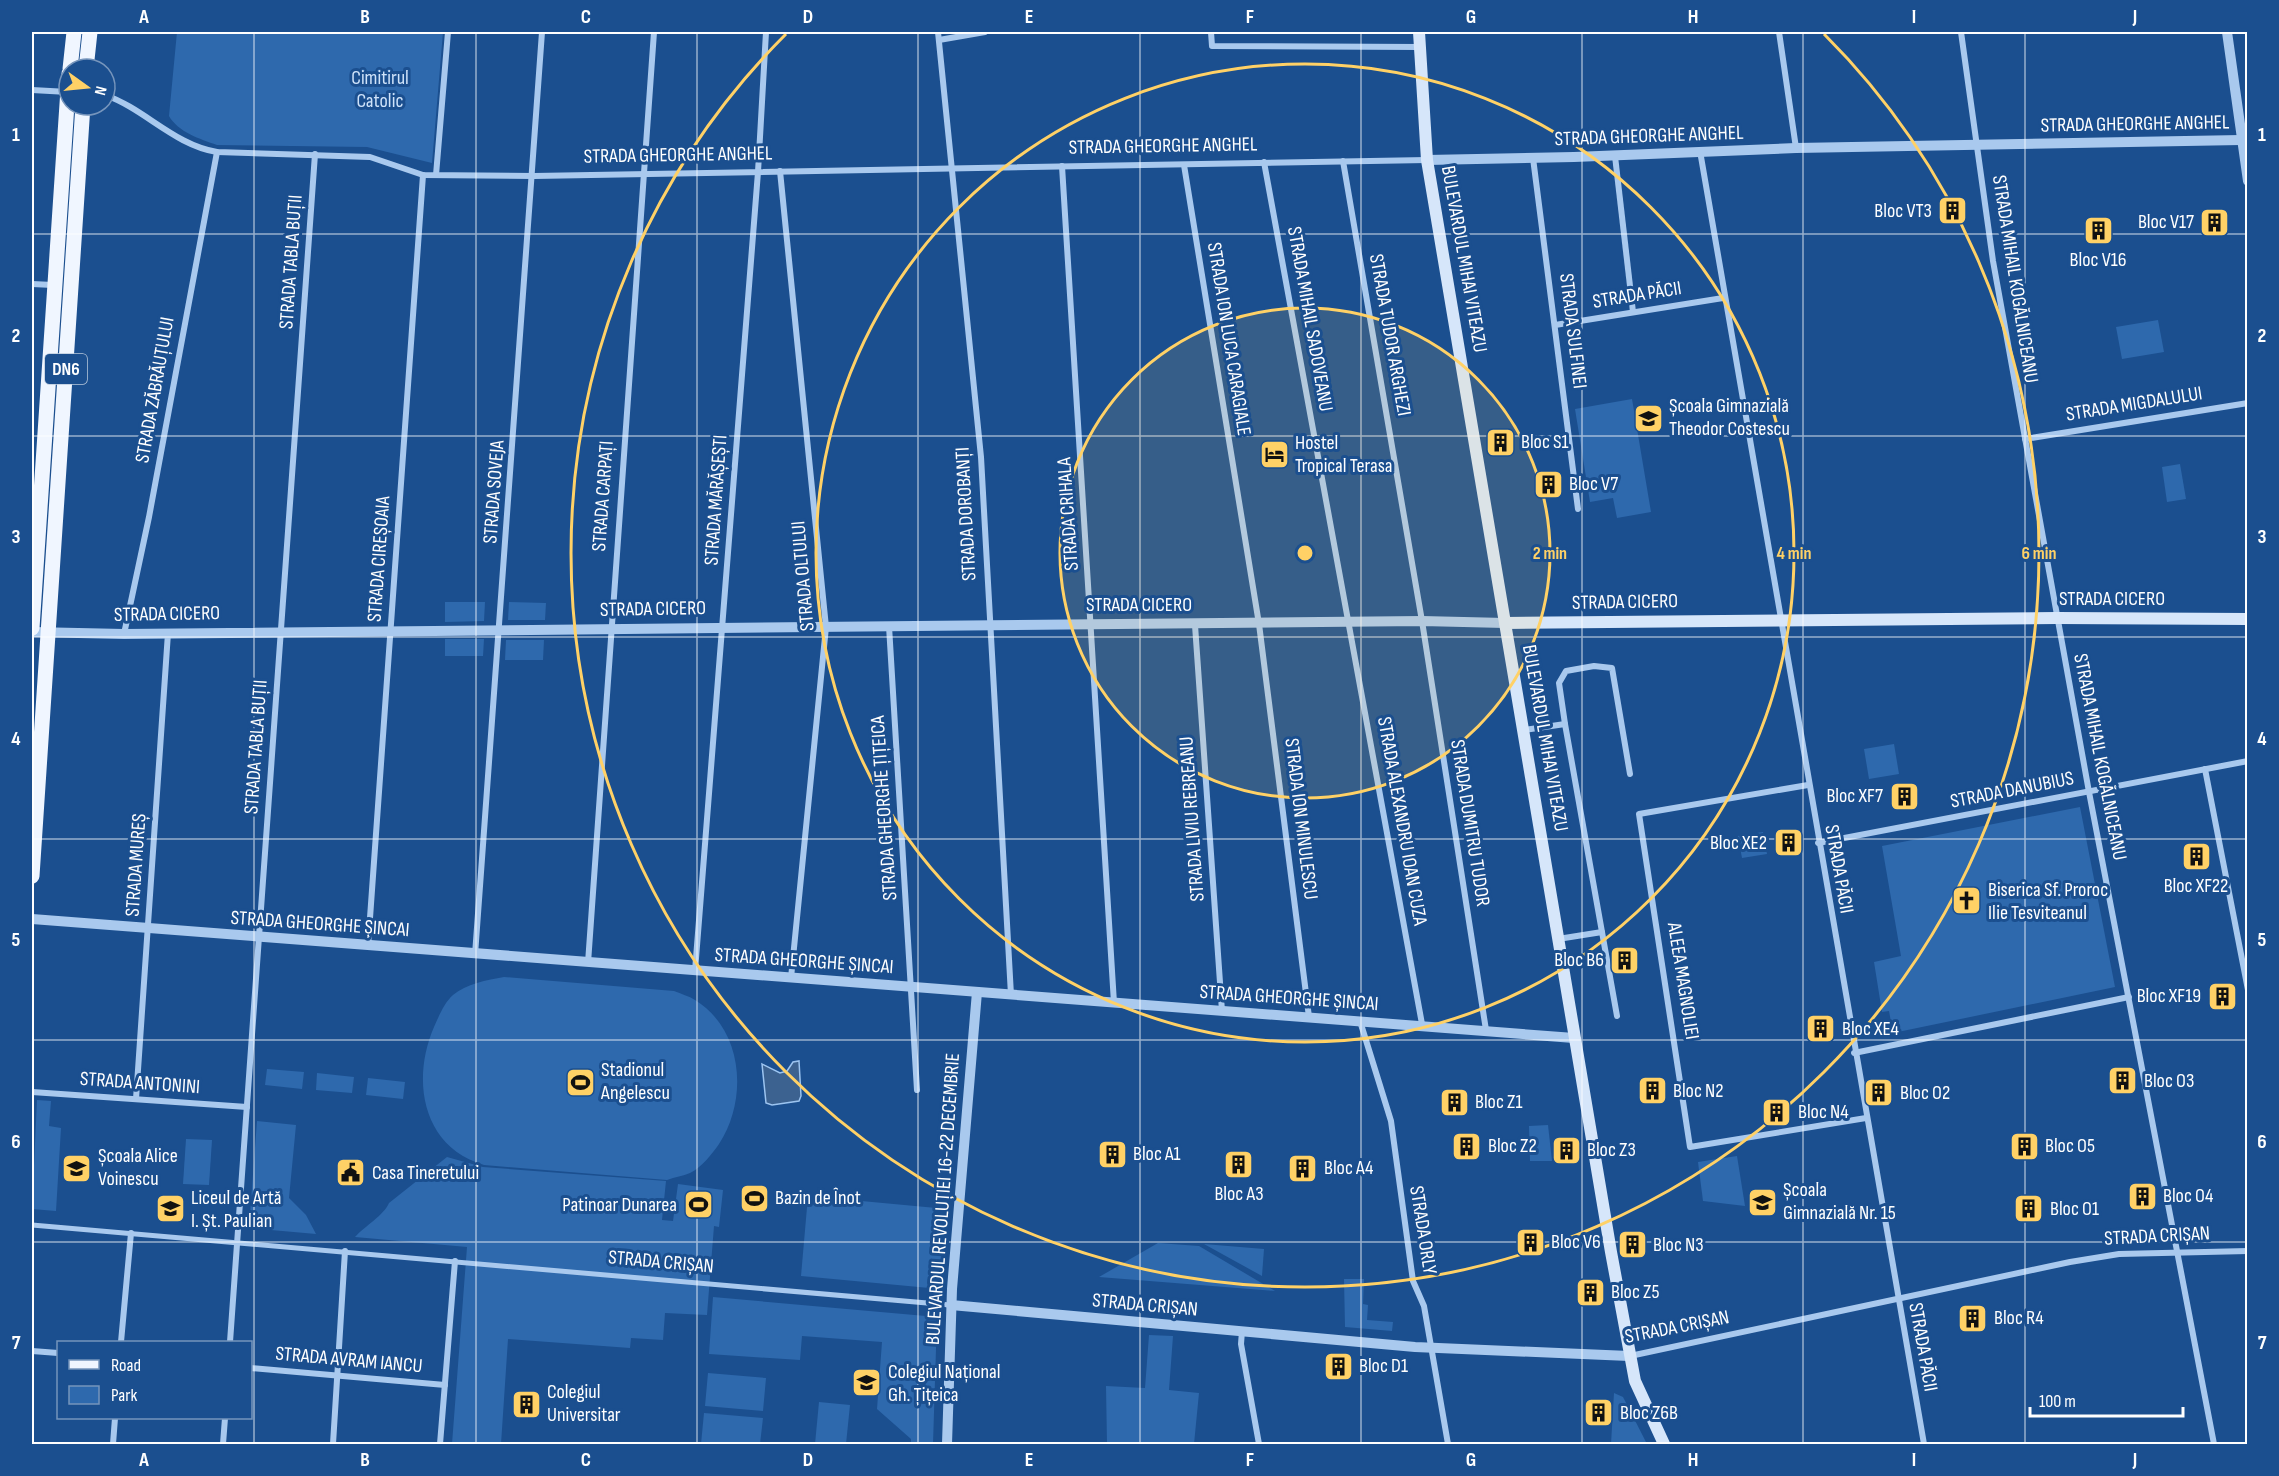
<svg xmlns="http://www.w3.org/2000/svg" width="2279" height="1476" viewBox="0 0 2279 1476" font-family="'Sofia Sans Condensed',sans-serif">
<rect width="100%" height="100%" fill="#1b4f8f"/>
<g fill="#2e69ad">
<path d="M177 32H443L432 163 367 147 217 145C200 139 178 132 169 116Z"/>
<polygon points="2158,320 2164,352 2122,359 2116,327"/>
<polygon points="1632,399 1651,512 1617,518 1613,498 1590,502 1575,409"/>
<polygon points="2180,464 2186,499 2167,502 2162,467"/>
<polygon points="445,602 485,602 484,621 445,622"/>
<polygon points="509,602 546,603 545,620 508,620"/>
<polygon points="445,639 484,639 483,656 445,656"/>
<polygon points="506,640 544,640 543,660 505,660"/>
<polygon points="1894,744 1899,774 1869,779 1864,749"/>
<polygon points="2080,807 2115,987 1893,1033 1889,1011 1882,1012 1874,962 1901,956 1882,846"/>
<polygon points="1763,832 1767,854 1742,858 1738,836"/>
<path d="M504 977 674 991C681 994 689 996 695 1000 744 1030 748 1100 719 1144 712 1154 701 1168 690 1173 683 1176 675 1177 667 1180L484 1165C422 1147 411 1080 434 1027 439 1016 444 1003 453 995 466 984 487 980 504 977Z"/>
<polygon points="267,1069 304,1072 302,1089 265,1085"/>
<polygon points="317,1073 354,1077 352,1093 316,1090"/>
<polygon points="368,1078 405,1082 403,1099 366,1095"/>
<polygon points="37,1100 51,1101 49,1126 61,1128 56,1211 32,1209"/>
<polygon points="257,1121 296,1125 289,1198 306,1215 316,1234 249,1228"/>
<polygon points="1548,1125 1552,1161 1530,1161 1529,1126"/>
<polygon points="186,1139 212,1140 209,1185 183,1184"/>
<polygon points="1737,1156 1745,1206 1703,1201 1698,1162"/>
<path d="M447 1157 483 1167 666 1181 662 1220 673 1221 678 1184 723 1190 719 1227 714 1226 707 1315 665 1313 663 1340 631 1338 630 1348 508 1339 501 1444H452L467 1247 355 1237C365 1226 384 1215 389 1203Z"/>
<polygon points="808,1196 947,1209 940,1289 801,1276"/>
<polygon points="1158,1243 1199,1246 1275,1291 1099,1277"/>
<polygon points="1204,1244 1264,1249 1262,1276"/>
<polygon points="1344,1279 1364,1279 1363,1304 1368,1305 1367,1320 1393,1322 1392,1331 1345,1327"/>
<polygon points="713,1297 937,1317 933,1444 911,1444 911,1439 877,1409 882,1342 802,1336 800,1360 709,1354"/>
<polygon points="1149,1335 1173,1336 1169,1390 1199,1393 1194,1444 1107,1444 1106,1386 1145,1388"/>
<polygon points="708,1373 766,1378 763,1411 705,1406"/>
<polygon points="1614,1393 1623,1397 1647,1444 1611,1444"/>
<polygon points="819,1402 850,1405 846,1444 815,1444"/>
<polygon points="704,1413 763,1418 760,1444 701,1444"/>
</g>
<polygon fill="#3c6290" stroke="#9cc4f0" stroke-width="1.5" points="799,1061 801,1096 799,1101 772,1105 766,1103 762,1064 780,1073 787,1071 793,1062"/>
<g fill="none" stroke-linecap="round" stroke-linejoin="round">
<polyline stroke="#a9c9ee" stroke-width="5" points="32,1225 950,1305"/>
<g stroke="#a9c9ee" stroke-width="6">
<polyline points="938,32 981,457 1011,995"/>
<polyline points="1211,32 1212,46 1420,47"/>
<polyline points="1779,32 1796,148"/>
<polyline points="1961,32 1993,261 2089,792 2214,1444"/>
<polyline points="939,40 985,32"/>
<polyline points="32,90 68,92"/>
<path d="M105 95C145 109 174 145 217 152L370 157 423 175 534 176 1427 160"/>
<polyline points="1700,151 1924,1444"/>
<polyline points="1615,156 1633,312"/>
<polyline points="1533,158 1578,509"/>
<polyline points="1343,161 1422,621 1486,1030"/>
<polyline points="1264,162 1422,1024"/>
<polyline points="1184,165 1259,624 1309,1017"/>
<polyline points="1062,166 1114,1003"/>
<polyline points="780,171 826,627 791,978"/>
<polyline points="436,175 448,32"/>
<polyline points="32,284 53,285"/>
<polyline points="1555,325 1723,298"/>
<polyline points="2025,439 2248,403"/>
<polyline points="1195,625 1222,1011"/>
<polyline points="889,626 917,1090"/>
<polyline points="124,634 149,517 217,152"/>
<polyline points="1565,724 1559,683 1566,671 1594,666 1612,668 1630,774"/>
<polyline points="1524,730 1565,724 1602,932"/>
<polyline points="2205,769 2248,990"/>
<polyline points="1808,785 1639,814 1690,1147 1866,1118"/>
<polyline points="1818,843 2248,761"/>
<polyline points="1558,939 1602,932 1617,1016"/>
<polyline points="368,946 423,175"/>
<polyline points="475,955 542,32"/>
<polyline points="588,963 654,32"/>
<polyline points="695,971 758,172 766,32"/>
<polyline points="1360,1021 1391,1121 1413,1281 1424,1306 1448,1444"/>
<polyline points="1854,1053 2129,997"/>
<polyline points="32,1092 247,1107"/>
<polyline points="136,1099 168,633"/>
<polyline points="1242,1331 1241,1344 1259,1444"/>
<polyline points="121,1342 131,1233"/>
<polyline points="230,1342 315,154"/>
<polyline points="32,1351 58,1353"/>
<polyline points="1630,1356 2070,1262 2119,1254 2248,1251"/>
<polyline points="250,1368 445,1385"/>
<polyline points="113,1444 115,1418"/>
<polyline points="223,1444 225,1418"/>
<polyline points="333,1444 345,1251"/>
<polyline points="440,1444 455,1261"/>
</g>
<g stroke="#a9c9ee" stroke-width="10">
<polyline points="2227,32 2248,181"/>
<polyline points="1427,160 1574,157 1796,148 2241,140"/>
<polyline points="32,632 124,634 1422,621 1505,623"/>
<polyline points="32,919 1574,1038"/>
<polyline points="951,1305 1415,1347 1629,1356"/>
<polyline points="947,1444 952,1289 977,992"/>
</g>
<g stroke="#d6e6fa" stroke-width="12">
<polyline points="1419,32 1427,160 1611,1252 1635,1381 1664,1444"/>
<polyline points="1505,623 2057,618 2248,619"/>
</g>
<g stroke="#f0f6ff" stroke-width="15">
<polyline points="70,69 74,32"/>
<polyline points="86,69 90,32"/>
<polyline points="32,628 69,74"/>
<polyline points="32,876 83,105"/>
</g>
</g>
<path fill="none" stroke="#fff" stroke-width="1.5" stroke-opacity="0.55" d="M254 32V1444M476 32V1444M697 32V1444M918 32V1444M1140 32V1444M1361 32V1444M1582 32V1444M1803 32V1444M2025 32V1444M32 234H2248M32 436H2248M32 637H2248M32 839H2248M32 1040H2248M32 1242H2248"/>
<circle cx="1305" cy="553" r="245" fill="#ffd166" fill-opacity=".12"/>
<g fill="none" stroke="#ffd166" stroke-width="3">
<circle cx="1305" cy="553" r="245"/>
<circle cx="1305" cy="553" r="489"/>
<path d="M1824 34A734 734 0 1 1 786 34"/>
</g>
<defs>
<symbol id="building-square" viewBox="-11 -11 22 22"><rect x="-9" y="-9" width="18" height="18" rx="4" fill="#ffd166" stroke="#1b4f8f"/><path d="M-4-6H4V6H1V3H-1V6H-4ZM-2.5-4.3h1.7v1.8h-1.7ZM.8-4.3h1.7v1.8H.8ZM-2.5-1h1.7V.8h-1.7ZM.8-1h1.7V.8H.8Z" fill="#111"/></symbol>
<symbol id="school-square" viewBox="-11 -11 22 22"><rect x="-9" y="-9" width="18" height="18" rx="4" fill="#ffd166" stroke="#1b4f8f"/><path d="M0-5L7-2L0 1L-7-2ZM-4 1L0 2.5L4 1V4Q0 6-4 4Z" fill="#111"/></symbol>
<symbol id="hotel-square" viewBox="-11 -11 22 22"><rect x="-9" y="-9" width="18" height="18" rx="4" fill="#ffd166" stroke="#1b4f8f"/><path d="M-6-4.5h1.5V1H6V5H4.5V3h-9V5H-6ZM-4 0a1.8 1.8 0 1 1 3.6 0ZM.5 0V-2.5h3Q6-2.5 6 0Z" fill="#111"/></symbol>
<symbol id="church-square" viewBox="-11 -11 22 22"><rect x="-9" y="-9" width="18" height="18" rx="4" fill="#ffd166" stroke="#1b4f8f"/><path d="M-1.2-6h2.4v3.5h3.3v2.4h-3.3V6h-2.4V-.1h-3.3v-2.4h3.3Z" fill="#111"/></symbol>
<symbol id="stadium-square" viewBox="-11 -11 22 22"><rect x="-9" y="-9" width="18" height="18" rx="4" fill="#ffd166" stroke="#1b4f8f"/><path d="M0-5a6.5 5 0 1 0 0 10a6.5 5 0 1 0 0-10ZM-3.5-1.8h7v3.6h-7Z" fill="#111"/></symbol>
<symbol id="civic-square" viewBox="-11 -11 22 22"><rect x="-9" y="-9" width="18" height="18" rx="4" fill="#ffd166" stroke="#1b4f8f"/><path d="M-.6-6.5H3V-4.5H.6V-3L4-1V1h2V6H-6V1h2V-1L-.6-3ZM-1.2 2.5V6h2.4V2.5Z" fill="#111"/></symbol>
</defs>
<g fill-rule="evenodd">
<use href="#building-square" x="1936" y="194" width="33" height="33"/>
<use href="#building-square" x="2198" y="206" width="33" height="33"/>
<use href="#building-square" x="2082" y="214" width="33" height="33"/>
<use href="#school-square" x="1632" y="402" width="33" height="33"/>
<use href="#building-square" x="1484" y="426" width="33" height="33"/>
<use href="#hotel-square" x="1258" y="438" width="33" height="33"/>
<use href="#building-square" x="1532" y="468" width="33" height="33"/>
<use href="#building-square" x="1888" y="780" width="33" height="33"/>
<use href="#building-square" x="1772" y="826" width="33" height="33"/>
<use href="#building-square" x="2180" y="840" width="33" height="33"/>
<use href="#church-square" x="1950" y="884" width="33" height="33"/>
<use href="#building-square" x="1608" y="944" width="33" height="33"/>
<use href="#building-square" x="2206" y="980" width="33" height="33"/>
<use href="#building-square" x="1804" y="1012" width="33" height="33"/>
<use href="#building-square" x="2106" y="1064" width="33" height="33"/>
<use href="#stadium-square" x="564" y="1066" width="33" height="33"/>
<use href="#building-square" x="1636" y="1074" width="33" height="33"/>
<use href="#building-square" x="1862" y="1076" width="33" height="33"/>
<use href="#building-square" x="1438" y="1086" width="33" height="33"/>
<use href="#building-square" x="1760" y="1096" width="33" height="33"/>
<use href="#building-square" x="1450" y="1130" width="33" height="33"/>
<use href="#building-square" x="2008" y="1130" width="33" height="33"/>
<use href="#building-square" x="1550" y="1134" width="33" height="33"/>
<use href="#building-square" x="1096" y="1138" width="33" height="33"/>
<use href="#building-square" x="1222" y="1148" width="33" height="33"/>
<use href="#school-square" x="60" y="1152" width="33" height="33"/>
<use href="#building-square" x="1286" y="1152" width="33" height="33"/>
<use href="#civic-square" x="334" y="1156" width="33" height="33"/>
<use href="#building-square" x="2126" y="1180" width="33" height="33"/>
<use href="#stadium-square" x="738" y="1182" width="33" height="33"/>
<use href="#school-square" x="1746" y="1186" width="33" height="33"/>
<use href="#stadium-square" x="682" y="1188" width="33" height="33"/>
<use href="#school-square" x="154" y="1192" width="33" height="33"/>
<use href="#building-square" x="2012" y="1192" width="33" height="33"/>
<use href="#building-square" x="1514" y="1226" width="33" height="33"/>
<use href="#building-square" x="1616" y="1228" width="33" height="33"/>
<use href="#building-square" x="1574" y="1276" width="33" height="33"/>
<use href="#building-square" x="1956" y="1302" width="33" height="33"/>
<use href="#building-square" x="1322" y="1350" width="33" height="33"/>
<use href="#school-square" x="850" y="1366" width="33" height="33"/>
<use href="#building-square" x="510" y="1388" width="33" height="33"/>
<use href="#building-square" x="1582" y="1396" width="33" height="33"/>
</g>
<g text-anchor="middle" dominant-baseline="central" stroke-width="6" stroke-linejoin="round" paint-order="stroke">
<rect fill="#1b4f8f" stroke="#bbcadd" stroke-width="1.5" x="45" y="354" width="42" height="30" rx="4.5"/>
<g font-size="18" font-weight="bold" fill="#fff">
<text x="66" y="369">DN6</text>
</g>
<g font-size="20" fill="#cfe3fa" stroke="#1b4f8f">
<text x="380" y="78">Cimitirul<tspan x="380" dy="23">Catolic</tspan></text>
</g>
<g font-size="20" fill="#fff" stroke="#1b4f8f">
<text transform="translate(2135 124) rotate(-1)">STRADA GHEORGHE ANGHEL</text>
<text transform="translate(1649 136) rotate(-2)">STRADA GHEORGHE ANGHEL</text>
<text transform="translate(1163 146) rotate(-1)">STRADA GHEORGHE ANGHEL</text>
<text transform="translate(678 155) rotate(-1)">STRADA GHEORGHE ANGHEL</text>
<text transform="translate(1464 259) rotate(80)">BULEVARDUL MIHAI VITEAZU</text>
<text transform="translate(291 262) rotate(-86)">STRADA TABLA BUȚII</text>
<text transform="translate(2015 279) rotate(81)">STRADA MIHAIL KOGĂLNICEANU</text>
<text transform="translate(1637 295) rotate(-9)">STRADA PĂCII</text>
<text transform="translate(1310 319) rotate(80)">STRADA MIHAIL SADOVEANU</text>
<text transform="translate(1573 331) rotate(83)">STRADA SULFINEI</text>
<text transform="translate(1390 335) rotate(80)">STRADA TUDOR ARGHEZI</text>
<text transform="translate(1229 339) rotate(81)">STRADA ION LUCA CARAGIALE</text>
<text transform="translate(155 390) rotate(-80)">STRADA ZĂBRĂUȚULUI</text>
<text transform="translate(2134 404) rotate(-9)">STRADA MIGDALULUI</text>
<text transform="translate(494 492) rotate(-86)">STRADA SOVEJA</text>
<text transform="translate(603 496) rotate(-86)">STRADA CARPAȚI</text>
<text transform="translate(716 500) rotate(-86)">STRADA MĂRĂȘEȘTI</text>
<text transform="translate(966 514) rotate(-93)">STRADA DOROBANȚI</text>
<text transform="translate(1068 514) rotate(-94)">STRADA CRIHALA</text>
<text transform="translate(379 559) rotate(-86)">STRADA CIREȘOAIA</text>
<text transform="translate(803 576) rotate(-95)">STRADA OLTULUI</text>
<text x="2112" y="599">STRADA CICERO</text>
<text transform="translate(1625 602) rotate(-1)">STRADA CICERO</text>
<text x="1139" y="605">STRADA CICERO</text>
<text transform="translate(653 609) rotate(-1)">STRADA CICERO</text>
<text transform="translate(167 614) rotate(-1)">STRADA CICERO</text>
<text transform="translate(1545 738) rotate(80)">BULEVARDUL MIHAI VITEAZU</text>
<text transform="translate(256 747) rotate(-86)">STRADA TABLA BUȚII</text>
<text transform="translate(2100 757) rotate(79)">STRADA MIHAIL KOGĂLNICEANU</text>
<text transform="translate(2012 790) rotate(-11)">STRADA DANUBIUS</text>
<text transform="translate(884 808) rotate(-94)">STRADA GHEORGHE ȚIȚEICA</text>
<text transform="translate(1192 819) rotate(-94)">STRADA LIVIU REBREANU</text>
<text transform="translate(1301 819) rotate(83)">STRADA ION MINULESCU</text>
<text transform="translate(1402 821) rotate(80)">STRADA ALEXANDRU IOAN CUZA</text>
<text transform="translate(1470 823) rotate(81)">STRADA DUMITRU TUDOR</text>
<text transform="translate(136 865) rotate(-86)">STRADA MUREȘ</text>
<text transform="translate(1839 869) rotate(80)">STRADA PĂCII</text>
<text transform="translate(320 924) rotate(4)">STRADA GHEORGHE ȘINCAI</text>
<text transform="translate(804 961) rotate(4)">STRADA GHEORGHE ȘINCAI</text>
<text transform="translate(1683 981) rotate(81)">ALEEA MAGNOLIEI</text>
<text transform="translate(1289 998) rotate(4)">STRADA GHEORGHE ȘINCAI</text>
<text transform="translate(140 1083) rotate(4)">STRADA ANTONINI</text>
<text transform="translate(943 1199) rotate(-86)">BULEVARDUL REVOLUȚIEI 16-22 DECEMBRIE</text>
<text transform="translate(1423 1230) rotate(81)">STRADA ORLY</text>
<text transform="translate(2157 1236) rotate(-3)">STRADA CRIȘAN</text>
<text transform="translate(661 1262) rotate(5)">STRADA CRIȘAN</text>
<text transform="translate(1145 1305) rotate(5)">STRADA CRIȘAN</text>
<text transform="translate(1677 1327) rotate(-11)">STRADA CRIȘAN</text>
<text transform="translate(1923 1347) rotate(80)">STRADA PĂCII</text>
<text transform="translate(349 1360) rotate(5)">STRADA AVRAM IANCU</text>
</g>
<g font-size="20" fill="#fff" stroke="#1b4f8f" text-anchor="start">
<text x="1932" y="211" text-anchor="end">Bloc VT3</text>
<text x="2194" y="222" text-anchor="end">Bloc V17</text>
<text x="2098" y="260" text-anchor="middle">Bloc V16</text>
<text x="1669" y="406">Școala Gimnazială<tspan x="1669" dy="23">Theodor Costescu</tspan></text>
<text x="1521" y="442">Bloc S1</text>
<text x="1295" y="443">Hostel<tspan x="1295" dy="23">Tropical Terasa</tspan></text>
<text x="1569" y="484">Bloc V7</text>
<text x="1883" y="796" text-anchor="end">Bloc XF7</text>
<text x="1767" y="843" text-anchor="end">Bloc XE2</text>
<text x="2196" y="886" text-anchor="middle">Bloc XF22</text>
<text x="1988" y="890">Biserica Sf. Proroc<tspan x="1988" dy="23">Ilie Tesviteanul</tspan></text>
<text x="1604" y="960" text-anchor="end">Bloc B6</text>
<text x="2201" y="996" text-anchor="end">Bloc XF19</text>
<text x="1842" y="1029">Bloc XE4</text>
<text x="601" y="1070">Stadionul<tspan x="601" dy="23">Angelescu</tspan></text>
<text x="2144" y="1081">Bloc O3</text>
<text x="1673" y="1091">Bloc N2</text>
<text x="1900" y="1093">Bloc O2</text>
<text x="1475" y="1102">Bloc Z1</text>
<text x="1798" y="1112">Bloc N4</text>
<text x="1488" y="1146">Bloc Z2</text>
<text x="2045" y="1146">Bloc O5</text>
<text x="1587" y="1150">Bloc Z3</text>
<text x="1133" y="1154">Bloc A1</text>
<text x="98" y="1156">Școala Alice<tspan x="98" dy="23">Voinescu</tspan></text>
<text x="1324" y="1168">Bloc A4</text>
<text x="372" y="1173">Casa Tineretului</text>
<text x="1783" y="1190">Școala<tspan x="1783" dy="23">Gimnazială Nr. 15</tspan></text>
<text x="1239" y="1194" text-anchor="middle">Bloc A3</text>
<text x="2163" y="1196">Bloc O4</text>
<text x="191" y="1198">Liceul de Artă<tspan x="191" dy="23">I. Șt. Paulian</tspan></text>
<text x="775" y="1198">Bazin de Înot</text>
<text x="677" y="1205" text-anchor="end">Patinoar Dunarea</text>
<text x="2050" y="1209">Bloc O1</text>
<text x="1551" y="1242">Bloc V6</text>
<text x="1653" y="1245">Bloc N3</text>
<text x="1611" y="1292">Bloc Z5</text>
<text x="1994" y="1318">Bloc R4</text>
<text x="1359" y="1366">Bloc D1</text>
<text x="888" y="1372">Colegiul Național<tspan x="888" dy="23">Gh. Țițeica</tspan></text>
<text x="547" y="1392">Colegiul<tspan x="547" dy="23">Universitar</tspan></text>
<text x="1620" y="1413">Bloc Z6B</text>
</g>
</g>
<circle cx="1305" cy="553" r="9" fill="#ffd166" stroke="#1b4f8f" stroke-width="3"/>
<g font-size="18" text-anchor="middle" font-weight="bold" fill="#ffd166" stroke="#1b4f8f" stroke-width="6" stroke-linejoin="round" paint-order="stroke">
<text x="1550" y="559">2 min</text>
<text x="1794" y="559">4 min</text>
<text x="2039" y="559">6 min</text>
</g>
<rect width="2279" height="1476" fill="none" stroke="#1b4f8f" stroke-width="66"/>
<rect x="57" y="1341" width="195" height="78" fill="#1b4f8f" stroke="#7695bc" stroke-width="1.5"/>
<rect x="69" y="1360" width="30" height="9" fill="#f0f6ff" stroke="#7695bc" stroke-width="1.5"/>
<text x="111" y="1371" font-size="18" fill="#ffffff">Road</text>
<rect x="69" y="1386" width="30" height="18" fill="#2e69ad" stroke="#7695bc" stroke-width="1.5"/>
<text x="111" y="1401" font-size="18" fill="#ffffff">Park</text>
<g transform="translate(87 87) rotate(105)"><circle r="28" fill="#1b4f8f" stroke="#7695bc" stroke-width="1.5"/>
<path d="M0-4.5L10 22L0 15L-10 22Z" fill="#ffd166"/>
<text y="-9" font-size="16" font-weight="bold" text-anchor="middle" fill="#ffffff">N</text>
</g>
<path d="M2030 1407v9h153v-9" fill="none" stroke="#ffffff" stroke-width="3"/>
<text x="2039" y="1407" font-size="18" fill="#ffffff" stroke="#1b4f8f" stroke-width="4.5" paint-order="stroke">100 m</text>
<rect x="33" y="33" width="2213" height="1410" fill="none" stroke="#fff" stroke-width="2"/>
<g font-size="20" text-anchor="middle" font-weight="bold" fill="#fff">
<text x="144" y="23">A</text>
<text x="365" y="23">B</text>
<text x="586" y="23">C</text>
<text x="808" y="23">D</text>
<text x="1029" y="23">E</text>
<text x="1250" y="23">F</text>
<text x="1471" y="23">G</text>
<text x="1693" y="23">H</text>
<text x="1914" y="23">I</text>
<text x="2135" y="23">J</text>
<text x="16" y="141">1</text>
<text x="2262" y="141">1</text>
<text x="16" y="342">2</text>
<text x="2262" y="342">2</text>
<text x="16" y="543">3</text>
<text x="2262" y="543">3</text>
<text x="16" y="745">4</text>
<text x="2262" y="745">4</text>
<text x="16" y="946">5</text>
<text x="2262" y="946">5</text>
<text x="16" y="1148">6</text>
<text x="2262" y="1148">6</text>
<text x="16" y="1349">7</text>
<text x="2262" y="1349">7</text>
<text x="144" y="1466">A</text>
<text x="365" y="1466">B</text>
<text x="586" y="1466">C</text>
<text x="808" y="1466">D</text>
<text x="1029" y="1466">E</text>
<text x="1250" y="1466">F</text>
<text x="1471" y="1466">G</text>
<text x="1693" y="1466">H</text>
<text x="1914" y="1466">I</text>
<text x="2135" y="1466">J</text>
</g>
</svg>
